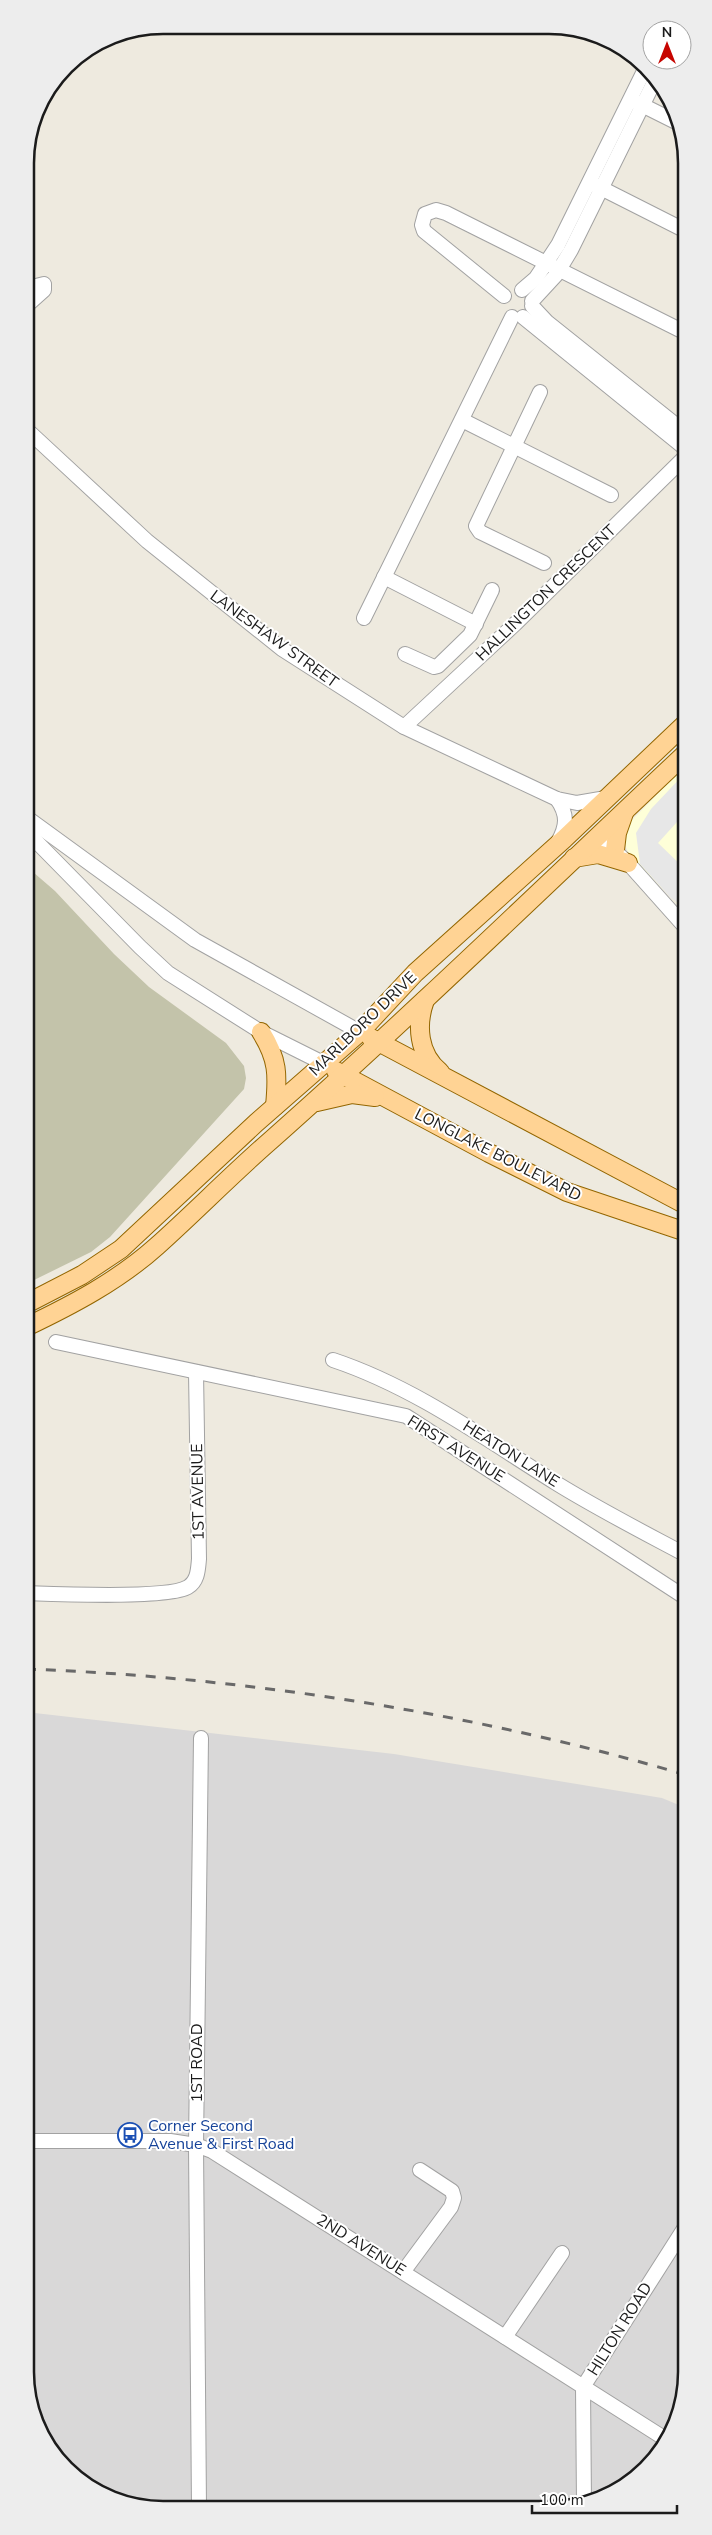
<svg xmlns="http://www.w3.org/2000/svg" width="712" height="2535" viewBox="0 0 712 2535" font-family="'Nunito Sans',sans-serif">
<rect width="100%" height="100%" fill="#eeeadf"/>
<polygon fill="#d9d8d8" points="26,1712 394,1754 662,1798 686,1808 687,2381 677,2425 653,2463 610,2496 568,2509 136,2507 65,2469 39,2433 26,2391"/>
<polygon fill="#feffd8" points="686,765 686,913 628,853 624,841 629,823"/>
<polygon fill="#c3c3aa" points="26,866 55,891 114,954 149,987 226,1043 244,1066 246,1078 244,1089 110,1237 91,1252 26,1284"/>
<polygon fill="#e7e7e7" points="686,772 686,812 658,843 686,870 686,910 671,898 640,864 636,833 651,809"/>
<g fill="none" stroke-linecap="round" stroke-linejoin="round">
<defs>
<g id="minor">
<polyline points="636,102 680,124"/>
<polyline points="595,185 686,231"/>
<polyline points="522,290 536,278 558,245 647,65"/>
<polyline points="25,294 36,286 44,284 44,290 25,307"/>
<polyline points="504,296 424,231 422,225 425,214 436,210 446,213 686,333"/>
<polyline points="532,301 556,275 571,250 656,78"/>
<polyline points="532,306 547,322 686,433"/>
<polyline points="523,317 686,449"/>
<polyline points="540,392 476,526 480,532 544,563"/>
<polyline points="462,420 611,495"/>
<polyline points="25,428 147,541 282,649 404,727 557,799 577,803 606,798"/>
<polyline points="384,577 476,624"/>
<polyline points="364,618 512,317"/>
<polyline points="405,654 434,667 438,666 470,635 492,590"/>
<polyline points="404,727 515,624 686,456"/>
<path d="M557 799C568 815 567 826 558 842"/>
<polyline points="26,817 195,940 360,1032"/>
<polyline points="26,831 140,947 168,973 261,1032 325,1064"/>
<polyline points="598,836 628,863 686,928"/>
<polyline points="56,1342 406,1416 686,1598"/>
<path d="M333 1360C414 1387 484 1438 556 1483 598 1509 643 1532 686 1555"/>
<path d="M26 1593C54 1594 169 1599 188 1587 198 1581 198 1569 199 1559L196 1372"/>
<polyline points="26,2141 170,2141 196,2145 212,2151 667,2440"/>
<polyline points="403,2272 451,2207 454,2198 452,2191 420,2170"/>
<polyline points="505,2337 562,2253"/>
<polyline points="584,2504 583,2387 687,2224"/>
<polyline points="199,2508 196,2145 201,1738"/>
</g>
<g id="major">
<polyline points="615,850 617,833 624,813"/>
<polyline points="574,858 598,854 628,863"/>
<path d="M425 1000C416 1025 418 1054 440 1072"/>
<path d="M261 1032C278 1059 278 1075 275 1106"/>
<polyline points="371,1038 686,1205"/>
<polyline points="336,1071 489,1153 567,1192 686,1232"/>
<polyline points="317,1102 352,1094 375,1097"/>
<polyline points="26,1304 82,1275 121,1249 256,1123 360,1032 415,973 564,839 686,723"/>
<path d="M26 1327C72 1305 118 1281 157 1246 195 1212 231 1175 270 1141 412 1015 548 883 686 753"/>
</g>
</defs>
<use href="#minor" stroke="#a2a2a2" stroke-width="16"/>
<use href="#major" stroke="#936600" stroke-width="20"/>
<use href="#minor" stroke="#fff" stroke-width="14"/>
<use href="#major" stroke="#ffd394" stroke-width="18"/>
<path stroke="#696969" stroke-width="3" stroke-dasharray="10 10" stroke-linecap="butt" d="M26 1669C244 1677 477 1713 686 1775"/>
</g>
<defs>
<symbol id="bus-ring" viewBox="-11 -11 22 22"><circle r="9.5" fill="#fff" stroke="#1a4fb4" stroke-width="1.5"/><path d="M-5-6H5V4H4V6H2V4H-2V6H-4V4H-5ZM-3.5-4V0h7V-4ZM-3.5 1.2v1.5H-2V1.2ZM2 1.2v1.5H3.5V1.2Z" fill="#1a4fb4"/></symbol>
</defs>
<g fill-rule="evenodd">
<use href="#bus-ring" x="116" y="2121" width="28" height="28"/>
</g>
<g text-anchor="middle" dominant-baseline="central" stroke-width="4" stroke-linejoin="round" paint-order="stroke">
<g font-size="16" fill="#1b1b1b" stroke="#fff">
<text transform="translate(546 593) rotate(-44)">HALLINGTON CRESCENT</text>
<text transform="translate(274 639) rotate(36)">LANESHAW STREET</text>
<text transform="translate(363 1024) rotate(-44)">MARLBORO DRIVE</text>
<text transform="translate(498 1155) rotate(27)">LONGLAKE BOULEVARD</text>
<text transform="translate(456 1449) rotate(32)">FIRST AVENUE</text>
<text transform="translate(511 1454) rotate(32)">HEATON LANE</text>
<text transform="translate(198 1492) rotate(-91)">1ST AVENUE</text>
<text transform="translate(197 2063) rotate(-90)">1ST ROAD</text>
<text transform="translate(361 2245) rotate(32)">2ND AVENUE</text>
<text transform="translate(620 2329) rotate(-58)">HILTON ROAD</text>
</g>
<g font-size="16" fill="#164399" stroke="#fff" text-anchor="start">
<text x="148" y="2126">Corner Second<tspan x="148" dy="18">Avenue &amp; First Road</tspan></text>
</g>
</g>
<path d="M0 0H712V2535H0ZM163 34H549A129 129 0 0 1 678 163V2372A129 129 0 0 1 549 2501H163A129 129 0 0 1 34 2372V163A129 129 0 0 1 163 34Z" fill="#ededed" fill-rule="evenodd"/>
<path fill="none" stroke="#1b1b1b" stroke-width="2.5" d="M163 34H549A129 129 0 0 1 678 163V2372A129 129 0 0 1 549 2501H163A129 129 0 0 1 34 2372V163A129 129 0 0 1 163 34Z"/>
<g transform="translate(667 45)"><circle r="24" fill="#ffffff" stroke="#a4a4a4"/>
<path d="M0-4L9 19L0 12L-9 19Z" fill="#c70500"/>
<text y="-8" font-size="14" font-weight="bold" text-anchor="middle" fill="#1b1b1b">N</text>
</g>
<path d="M532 2505v8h145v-8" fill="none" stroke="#1b1b1b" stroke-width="2.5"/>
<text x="540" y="2505" font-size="15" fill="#1b1b1b" stroke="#ffffff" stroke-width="4" paint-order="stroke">100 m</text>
</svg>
